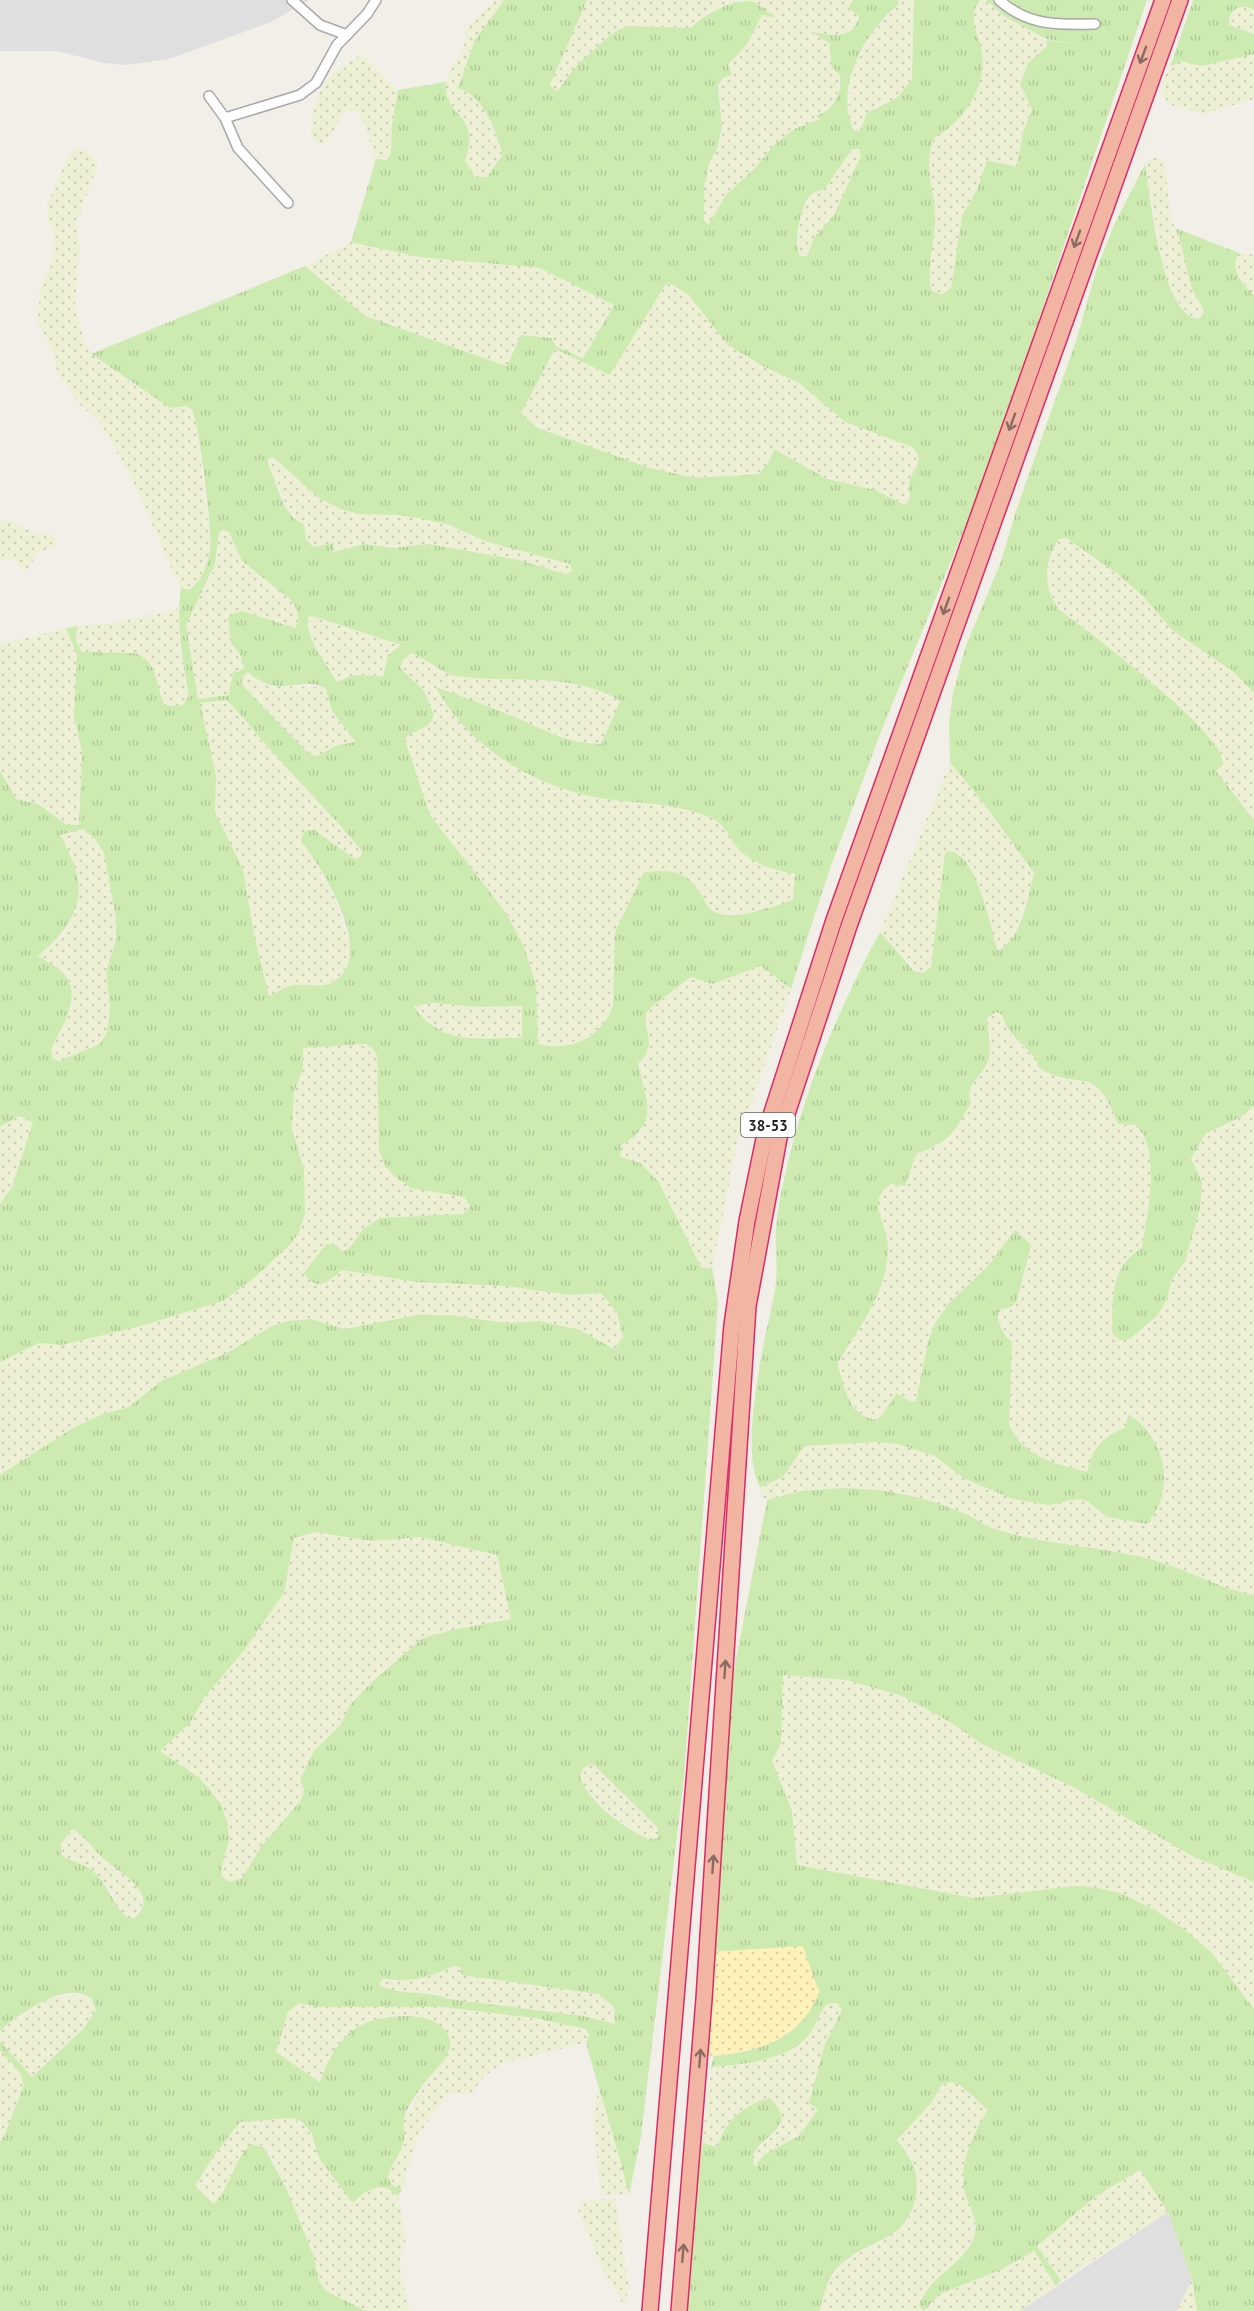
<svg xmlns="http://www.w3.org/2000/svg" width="1254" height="2311" viewBox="0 0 1254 2311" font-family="'PT Sans',sans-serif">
<defs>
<pattern id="farmland-dots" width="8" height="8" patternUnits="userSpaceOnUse" patternTransform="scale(1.5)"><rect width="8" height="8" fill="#eef0d5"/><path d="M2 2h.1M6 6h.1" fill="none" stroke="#ccceb7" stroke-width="1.8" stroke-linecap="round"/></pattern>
<pattern id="grass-tufts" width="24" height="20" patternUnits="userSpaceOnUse" patternTransform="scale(1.5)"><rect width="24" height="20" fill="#cdebb0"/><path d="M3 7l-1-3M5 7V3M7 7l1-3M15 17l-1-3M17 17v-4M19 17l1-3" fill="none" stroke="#b0c997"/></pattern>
<pattern id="sand-dots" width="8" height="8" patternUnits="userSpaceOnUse" patternTransform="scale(1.5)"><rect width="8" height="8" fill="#fff1ba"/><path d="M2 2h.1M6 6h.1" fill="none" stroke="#dacea0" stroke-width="1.8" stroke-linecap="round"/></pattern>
</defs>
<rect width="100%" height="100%" fill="#f2efe9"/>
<g fill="#e0dfdf">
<polygon points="0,0 309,0 271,22 169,59 126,65 104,63 57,51 0,51"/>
<polygon points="1168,2212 1192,2279 1177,2311 1020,2311"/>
</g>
<g fill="url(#farmland-dots)">
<polygon points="494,0 504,0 475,40 458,88 472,96 485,109 503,154 487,177 480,179 471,174 465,159 470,144 469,126 449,103 445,87 449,72 463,47 467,27"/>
<polygon points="587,0 741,0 712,10 691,28 629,26 622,28 609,36 578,64 559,90 553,90 550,85"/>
<polygon points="745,0 853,0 848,8 859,15 854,28 844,35 813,33 829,43 832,67 840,76 837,98 820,115 821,119 794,129 773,146 755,168 726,195 711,223 707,225 704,221 704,187 709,163 722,134 719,82 732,74 728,65 748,43 762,15 774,17"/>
<polygon points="898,0 914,0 912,79 898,97 875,107 862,125 862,130 856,131 848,117 851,71 875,29 898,5"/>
<polygon points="980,0 986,0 1004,16 1044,37 1048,45 1028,63 1021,77 1023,92 1032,110 1023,132 1017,167 987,160 977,190 962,216 951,288 947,293 938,295 931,290 928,271 935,219 928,156 934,137 963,114 979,80 982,64 972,20"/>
<polygon points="1248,7 1254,10 1254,34 1229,25 1232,12 1237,8"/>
<polygon points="362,54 398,90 392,124 391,154 383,161 374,157 364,123 356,111 348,110 343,114 328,142 319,144 311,137 313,108 323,85 333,72"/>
<polygon points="1254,54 1254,99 1203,114 1168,104 1163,97 1161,86 1165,75 1177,62 1186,61 1202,66"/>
<polygon points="76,149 88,151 98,164 76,225 80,252 75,302 83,339 91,354 138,388 186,406 195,415 211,549 201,576 191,589 183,589 179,585 131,477 99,421 79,404 68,389 55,366 55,356 38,323 40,286 50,269 53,252 54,234 47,216 47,205 68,157"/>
<polygon points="854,149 859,149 861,156 837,210 821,230 808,254 800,256 798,251 799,218 804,206 812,194 830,182 839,165"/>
<polygon points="1153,157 1165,162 1170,216 1184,251 1193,291 1204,309 1204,314 1199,319 1192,317 1180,305 1165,276 1145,164"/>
<polygon points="351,242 419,257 540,268 614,305 583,358 557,347 508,366 365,316 305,266"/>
<polygon points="1239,253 1254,255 1254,296 1236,273 1235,264"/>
<polygon points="669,283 688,294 728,345 763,366 799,383 845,422 912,447 917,453 919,464 909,482 909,503 903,504 875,490 827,479 774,449 770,460 759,474 695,478 650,468 546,431 524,417 521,413 555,349 611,375 665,284"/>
<polygon points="270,457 275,458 320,499 343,510 359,514 411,516 437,522 485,541 570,564 572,571 565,574 519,560 429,544 394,548 364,544 331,552 333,544 313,547 307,541 300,523 291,516 268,463"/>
<polygon points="0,521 12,521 35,533 53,534 58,545 39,552 27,569 20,569 15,558 0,561"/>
<polygon points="224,530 229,532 238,555 246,565 292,601 296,608 298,620 295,628 242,611 231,643 240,654 244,668 240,672 233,671 229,695 198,699 186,625 212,573 217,555 219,534"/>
<polygon points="1066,538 1115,572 1142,595 1173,631 1234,672 1254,693 1254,820 1216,770 1223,764 1221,754 1136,670 1055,604 1048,587 1047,567 1057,541"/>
<polygon points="178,609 181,653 189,695 183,705 168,706 164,704 153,669 142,657 135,653 82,653 76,644 78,626 118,622"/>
<polygon points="309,615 331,623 402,645 386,660 383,676 353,675 337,682 310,638"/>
<polygon points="66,628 77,655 75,727 82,753 79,825 67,825 38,804 16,799 0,771 0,644"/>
<polygon points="412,653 428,660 441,670 574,684 594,689 620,701 601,744 591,744 554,736 508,714 436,687 451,711 489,751 535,777 583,794 683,807 714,819 748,857 771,868 795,874 793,900 757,913 718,913 709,907 696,884 600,1028 587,1038 573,1045 559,1047 537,1044 536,985 524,947 506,913 430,815 405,740 410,733 430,723 434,715 400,668 404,658"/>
<polygon points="248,672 260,682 271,686 323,687 329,694 332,711 356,742 330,749 317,756 307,752 241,684 242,677"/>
<polygon points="226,700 247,720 267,747 306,786 362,851 362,856 355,859 313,830 301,838 334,896 352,952 344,972 328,985 291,985 269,996 254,934 243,870 216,817 213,806 216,787 214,764 199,703"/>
<polygon points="950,762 988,809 1035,873 1017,929 1009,942 998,951 971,870 962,854 945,852 932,964 926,971 917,972 880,932"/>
<polygon points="83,829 95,839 104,853 116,919 116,940 106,971 110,1010 107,1032 100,1044 61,1061 53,1058 51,1050 71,1006 72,994 38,956 65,932 76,911 78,895 76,873 60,835"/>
<polygon points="761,966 791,989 736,1148 713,1265 705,1269 700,1265 664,1190 640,1163 621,1157 620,1146 640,1133 648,1113 638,1064 642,1060 648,1027 645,1018 648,1010 691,977 712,984"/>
<polygon points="446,1002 481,1007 522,1006 522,1039 448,1036 426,1022 412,1006"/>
<polygon points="993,1012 1002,1015 1012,1038 1035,1056 1038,1068 1065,1080 1077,1078 1093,1083 1107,1099 1118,1124 1134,1125 1145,1139 1153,1170 1142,1248 1126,1259 1116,1278 1112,1333 1130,1339 1153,1322 1161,1310 1171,1281 1186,1256 1202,1182 1191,1158 1206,1133 1241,1117 1254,1106 1254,1595 1224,1588 1177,1567 1144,1558 1012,1535 983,1526 962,1512 904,1494 841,1488 801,1491 767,1500 760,1495 760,1487 783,1477 804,1445 884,1442 928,1452 942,1460 965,1479 1013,1499 1049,1505 1078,1499 1087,1501 1107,1517 1147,1524 1158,1507 1165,1485 1161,1461 1149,1432 1129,1414 1125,1428 1111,1433 1097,1448 1088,1472 1043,1460 1029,1451 1013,1432 1009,1425 1012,1342 1001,1329 998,1315 998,1310 1011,1307 1019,1297 1031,1246 1015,1230 987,1267 949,1303 935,1323 928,1342 916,1401 907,1400 878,1420 860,1413 846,1396 837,1364 875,1300 886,1257 888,1246 877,1211 877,1200 891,1184 905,1186 916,1154 949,1139 959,1124 970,1103 968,1094 969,1087 982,1074 988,1061 987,1018"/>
<polygon points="360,1044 372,1048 377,1055 379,1151 389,1171 411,1188 464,1197 470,1206 463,1214 374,1221 363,1229 349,1249 343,1251 339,1248 323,1285 342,1270 417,1282 507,1286 569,1295 601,1293 612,1305 620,1321 623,1333 619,1344 614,1349 579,1330 540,1321 508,1323 449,1315 418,1315 344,1329 311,1319 287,1321 270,1327 227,1353 161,1381 129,1407 103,1414 73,1428 0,1475 0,1362 39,1343 62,1345 223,1301 254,1278 292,1244 302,1226 305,1206 304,1169 292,1129 294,1092 302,1076 303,1048"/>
<polygon points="19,1116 33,1121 12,1187 0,1204 0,1127"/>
<polygon points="315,1532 373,1541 420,1537 497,1555 511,1619 452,1630 423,1638 372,1682 350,1705 341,1724 321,1743 309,1760 300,1778 303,1795 295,1809 242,1878 229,1882 222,1877 221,1871 229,1840 228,1825 221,1804 200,1778 160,1751 184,1730 204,1698 245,1649 284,1593 294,1538"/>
<polygon points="783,1675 847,1680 902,1696 948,1721 984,1745 1075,1788 1192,1856 1254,1882 1254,2009 1212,1953 1169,1919 1120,1893 1075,1886 974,1898 796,1865 792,1811 772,1764 781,1740"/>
<polygon points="589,1765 597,1765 658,1828 658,1838 651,1840 638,1834 601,1806 580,1780 581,1771"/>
<polygon points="72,1829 103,1858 127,1875 139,1889 142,1905 135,1918 127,1918 121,1913 110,1890 94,1872 61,1855 61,1844"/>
<polygon points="453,1966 460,1967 462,1975 598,1994 614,2007 615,2024 584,2016 449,1999 435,1993 395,1993 379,1985 383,1978 394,1981 431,1976"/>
<polygon points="72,1995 91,1998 96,2010 83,2029 31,2077 0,2041 0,2031 34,2005 53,1998"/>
<polygon points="832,2002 838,2003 842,2010 825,2044 821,2064 818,2109 806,2129 755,2167 752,2158 754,2152 778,2130 781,2123 779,2110 770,2098 749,2106 736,2115 725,2128 718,2148 702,2143 711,2067 756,2061 794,2048 808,2037 825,2005"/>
<polygon points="303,2003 317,2007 424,2006 514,2015 584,2028 589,2037 584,2043 503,2063 486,2075 472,2092 463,2095 449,2094 418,2135 402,2189 399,2188 392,2185 388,2177 391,2165 404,2143 403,2121 450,2042 447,2034 440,2026 423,2019 398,2015 382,2017 359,2026 344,2038 329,2059 321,2082 276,2052 288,2012 296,2004"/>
<polygon points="0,2050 20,2073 24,2085 2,2141 0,2141"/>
<polygon points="947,2082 957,2083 988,2110 970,2144 963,2175 966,2197 975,2219 974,2236 966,2251 924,2293 921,2299 923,2310 939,2294 1002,2269 1034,2251 1056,2286 1020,2311 819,2311 826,2284 839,2265 855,2254 883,2241 907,2222 915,2202 917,2175 910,2155 897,2140"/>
<polygon points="598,2091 617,2145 629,2195 601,2195 593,2118"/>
<polygon points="292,2118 308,2127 320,2160 353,2202 367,2190 376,2187 389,2189 398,2197 406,2239 400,2259 401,2274 410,2311 366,2311 326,2291 316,2275 312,2254 286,2188 269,2152 261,2145 251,2144 233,2170 225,2192 214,2204 195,2186 215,2154 240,2122"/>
<polygon points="1140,2170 1168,2212 1061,2281 1036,2246 1096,2196"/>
<polygon points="615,2199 629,2287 624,2306 603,2270 578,2210 583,2200"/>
<polygon points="1192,2279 1197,2311 1177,2311"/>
</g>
<g fill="url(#grass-tufts)" fill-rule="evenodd">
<path d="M504 0H587L550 85 557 91 578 64 609 36 622 28 629 26 691 28C705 14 730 0 751 1 760 4 768 12 776 18L762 15 748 43 728 65 732 75 723 78 718 85 722 126 717 149 709 163 704 187V221L708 225 726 195 755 168 773 146 794 129 820 119 816 116C833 110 842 94 840 76L832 67 829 43 811 32C831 35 854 41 859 16L848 8 853 0H898V5C865 31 833 89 854 130L860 131 867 113 898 97 912 79 914 0H980C966 20 979 32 982 53 987 87 963 122 934 138 922 166 936 192 935 221 934 245 927 266 931 290L941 295 951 288 962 216 977 190 987 160 1017 167 1023 132 1032 110 1020 84 1028 63 1047 46V40L1082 45 1046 39 1004 16 986 0H1147L987 473 878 739 826 880 791 989 761 966 712 984 691 977 651 1007 646 1014C644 1035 658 1043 638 1064 646 1103 661 1122 620 1146L621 1157 640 1163 659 1182 701 1267 705 1269 712 1267 718 1303 684 1777 641 2136 629 2195C617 2143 599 2093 586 2042L589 2035 586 2029 534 2018 443 2007H317L299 2003 288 2012 276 2052 320 2082C328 2060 337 2040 358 2027 379 2013 447 2007 450 2043 450 2059 431 2073 423 2085 417 2094 404 2110 404 2121 403 2129 406 2136 403 2144 400 2156 390 2164 388 2177L392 2185 402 2189 398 2197C383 2179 366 2189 353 2203L320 2160 311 2132 301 2121 292 2118 240 2122 215 2154 195 2186 214 2204C231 2186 233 2161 251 2144L264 2147 286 2188 313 2254 319 2281 326 2291 366 2311H0V2141H2L24 2085 20 2073 0 2050V2041L32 2077 83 2029 96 2010 93 2000C68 1978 19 2014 0 2031V1475L73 1428 103 1414 129 1407 161 1381 227 1353 270 1327 287 1321 311 1319 344 1329 418 1315H449L508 1323 540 1321 580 1330 614 1349 623 1337 617 1313 601 1293 569 1295 507 1286 417 1282 342 1270C328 1282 317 1293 304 1273L326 1244 335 1245 343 1251 349 1249 363 1229 380 1218 463 1214 470 1206 464 1197 411 1188 394 1176 385 1165 379 1151 377 1055 372 1048 365 1044 303 1048V1070L294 1092 292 1129 304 1169 305 1213 299 1232 291 1244 254 1278 223 1301 137 1327 62 1345 39 1343 0 1362V1204L12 1187 33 1122 19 1116 0 1127V771L16 799 38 804 67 825H79L82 753 74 717 77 655 66 628 78 626 75 639 82 652 135 653C158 662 156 685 164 704L168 706 183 705 189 695C182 659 176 624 181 587L188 590C200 585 208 563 210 551 213 536 199 423 192 410L186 406 170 408 91 354 305 266 365 316 507 366 521 335 551 338 557 347 583 358 614 305 540 268 419 257 351 242 376 159 386 160 391 154 392 124 398 90 446 82C442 118 483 113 465 160L475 177H487L503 154C493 128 487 99 458 88L475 40ZM853 149H859L861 156 834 215 814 238 807 256H800C793 245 800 202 812 194 818 190 824 191 828 184 837 172 843 160 853 149ZM669 283 688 294 728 345 763 366 799 383 845 422 912 447C927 462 912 468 909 483 908 490 911 496 909 503L903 504 875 490 827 479 774 449 770 460 759 474 695 478 650 468 538 428 521 413 555 349 610 375 665 285ZM273 457 320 499 343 510 359 514 398 515 424 519 449 525 485 541 570 564 572 571 565 574 519 560 429 544 394 548 364 544 332 552 334 543 313 547 306 539 304 524C284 519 276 481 268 463V459ZM222 530 229 532 242 561 292 601C298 609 300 619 295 628L242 611 232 614 228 618 231 643 240 654 244 668 238 672 233 671 229 695 198 699 186 625 215 564 219 534ZM309 615 401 645 388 655 383 676 353 675 337 682C326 663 303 637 309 615ZM412 653C424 658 444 673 452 675 507 685 570 670 620 701L601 744C565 744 537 726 505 713 482 704 459 695 436 687 467 746 534 787 600 798 638 804 675 802 711 818 725 824 728 837 738 848 752 864 774 870 795 874L793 900C774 907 734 921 715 912 709 909 706 903 703 897 687 870 673 870 644 872L615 932 613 1005C602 1037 571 1053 538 1044L536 985 524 947 506 913 430 815 405 740C412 727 427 734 434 715L424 691 400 668 404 658ZM248 672C279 701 303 674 326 689L332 711 356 742 338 745 317 756 307 752 241 684 244 675ZM226 700C243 715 254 732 269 748 299 783 333 815 362 851V856L355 859 314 830C305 829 302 833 301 841 322 868 380 959 331 983 321 988 305 984 294 985 285 986 277 993 269 996L254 934 243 870 215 812 216 775 200 703ZM83 829 95 839 104 853 116 919V940L106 971 110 1010 107 1032 100 1044 59 1061 53 1058 51 1050C60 1029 83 997 65 975 59 967 47 962 38 956 83 918 91 888 60 835ZM434 1003 481 1007 522 1006V1038C477 1037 443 1047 413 1006ZM315 1532 373 1541 420 1537 497 1555 511 1619 452 1630 423 1638 372 1682 350 1705 341 1724 314 1751 300 1779 304 1791 301 1800 261 1847 242 1878 229 1882 222 1877 221 1871 229 1839 228 1825 221 1804 200 1778 160 1751 190 1723 204 1698 245 1649 284 1593 294 1538ZM593 1764 658 1828V1838L651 1840C628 1831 588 1802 580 1777L583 1768ZM72 1829C85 1837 92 1848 103 1858 118 1872 161 1892 135 1918H128C113 1906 109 1886 94 1872 84 1863 71 1862 61 1855V1844ZM453 1966 460 1967 462 1975 598 1994 614 2007 615 2024 584 2016 449 1999C424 1989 404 1997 379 1985L383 1978C405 1984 433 1977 453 1966Z"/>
<path d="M1193 0H1254V10C1241 3 1228 9 1229 25L1254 34V54L1202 66 1181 61 1170 67Z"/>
<path d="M1145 164C1151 195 1160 316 1199 319L1204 314C1204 305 1195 298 1192 288 1185 268 1184 248 1175 228L1239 253C1229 272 1243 283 1254 296V693L1234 672 1173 631 1142 595 1115 572 1066 538 1059 539C1044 561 1042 588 1059 609 1087 631 1227 734 1223 764L1216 771 1254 820V1106L1241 1117 1206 1133 1191 1158 1202 1182 1200 1208 1185 1261 1171 1281 1167 1300 1157 1316 1130 1339 1120 1340 1112 1333C1113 1300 1109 1267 1142 1248 1146 1217 1164 1146 1134 1125L1118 1124C1094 1059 1079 1094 1038 1067 1036 1049 1010 1043 1002 1015L996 1012 987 1018C988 1031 991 1045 989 1057 986 1075 962 1085 971 1103 952 1136 951 1140 916 1154L905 1186 891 1184C865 1202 887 1221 888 1246 889 1290 858 1329 837 1364 846 1388 846 1415 878 1420L897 1393 910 1402 916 1401 928 1342 935 1323 949 1303 987 1267 1015 1230 1031 1245 1017 1301 1011 1307 998 1310C997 1323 1002 1333 1012 1342L1009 1425C1025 1458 1054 1463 1087 1472 1092 1450 1103 1435 1125 1428L1129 1414C1135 1420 1144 1425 1149 1433 1169 1460 1170 1498 1147 1524L1107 1517 1087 1501 1078 1499 1049 1505 1013 1499 965 1479 935 1456 897 1444 877 1442 804 1446 783 1477 760 1487C738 1449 765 1339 774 1295 780 1269 773 1244 777 1218 792 1118 832 1021 880 932L914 971 923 973 931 967 945 852C976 844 990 929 998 951 1023 936 1027 899 1034 873L988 809 950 762 949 722 953 693 965 648 1000 564 1017 508 1077 338 1096 271 1113 227Z"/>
<path d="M841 1488C884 1488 927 1497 966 1514 978 1519 985 1527 998 1530 1046 1545 1097 1546 1146 1558 1184 1567 1216 1588 1254 1595V1882L1192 1856 1075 1788 984 1745 948 1721 902 1696 847 1680 783 1675 781 1743 772 1761 792 1811 797 1865 974 1898 1075 1886 1098 1888 1120 1893 1153 1909 1184 1929 1212 1953 1254 2009V2311H1197L1192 2279 1168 2212 1140 2170 1096 2196 1037 2246 1061 2281 1056 2286 1034 2251 1002 2269 940 2294 923 2311 919 2305C930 2275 965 2264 974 2237 980 2220 969 2209 965 2193 958 2164 973 2134 988 2110L960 2085 950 2082 941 2086 931 2103 897 2140C911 2157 920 2171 916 2194 908 2244 869 2237 839 2266 826 2279 825 2294 819 2311H684L702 2143 718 2147C724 2121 744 2105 770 2098 807 2134 741 2137 755 2167L764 2155 800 2135 818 2109 809 2103 825 2044 842 2010 837 2003 827 2004C819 2013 816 2026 808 2036 789 2060 739 2065 711 2067L714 2056C759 2052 801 2039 819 1992V1989L710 1952 733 1674 767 1500 801 1491Z"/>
</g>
<path fill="url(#sand-dots)" d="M803 1946 819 1993C799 2042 751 2055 702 2056L710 1952Z"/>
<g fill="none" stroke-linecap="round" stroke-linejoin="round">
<defs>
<g id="minor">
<polyline points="292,0 320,25 347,35"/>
<path d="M999 0C1028 26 1059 25 1095 24"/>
<polyline points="209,96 225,118 238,148 288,203"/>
<polyline points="225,118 300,95 316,83 337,45 367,14 376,0"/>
</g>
<g id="trunk">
<polyline points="650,2311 732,1325 747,1221 765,1134 834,920 1163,0"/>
<polyline points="679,2311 704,1999 748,1306 779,1138 849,926 1180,0"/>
</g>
</defs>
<use href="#minor" stroke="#a9a9a9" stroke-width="12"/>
<use href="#trunk" stroke="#dc2a67" stroke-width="18"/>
<use href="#minor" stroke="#fff" stroke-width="9"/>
<use href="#trunk" stroke="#f2b4a3" stroke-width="15"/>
</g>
<defs><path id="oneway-shaft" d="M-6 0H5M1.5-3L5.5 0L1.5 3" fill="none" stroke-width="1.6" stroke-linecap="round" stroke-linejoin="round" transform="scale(1.5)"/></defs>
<g stroke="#8a6b62">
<use href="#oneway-shaft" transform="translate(1143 55) rotate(110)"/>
<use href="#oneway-shaft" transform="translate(1077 239) rotate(110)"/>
<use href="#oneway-shaft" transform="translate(1012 422) rotate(110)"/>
<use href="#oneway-shaft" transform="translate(946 606) rotate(110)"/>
<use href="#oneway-shaft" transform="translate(725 1669) rotate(-86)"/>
<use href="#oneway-shaft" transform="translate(713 1864) rotate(-86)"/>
<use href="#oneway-shaft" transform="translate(700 2058) rotate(-85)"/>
<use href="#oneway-shaft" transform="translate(683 2253) rotate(-85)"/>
</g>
<g text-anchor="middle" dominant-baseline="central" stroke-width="4.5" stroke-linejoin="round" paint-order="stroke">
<rect fill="#fff" stroke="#646464" stroke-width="1.5" x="741" y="1113" width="54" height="24" rx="4.5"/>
<g font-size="15" font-weight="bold" fill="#222">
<text x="768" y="1125">38-53</text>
</g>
</g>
</svg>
